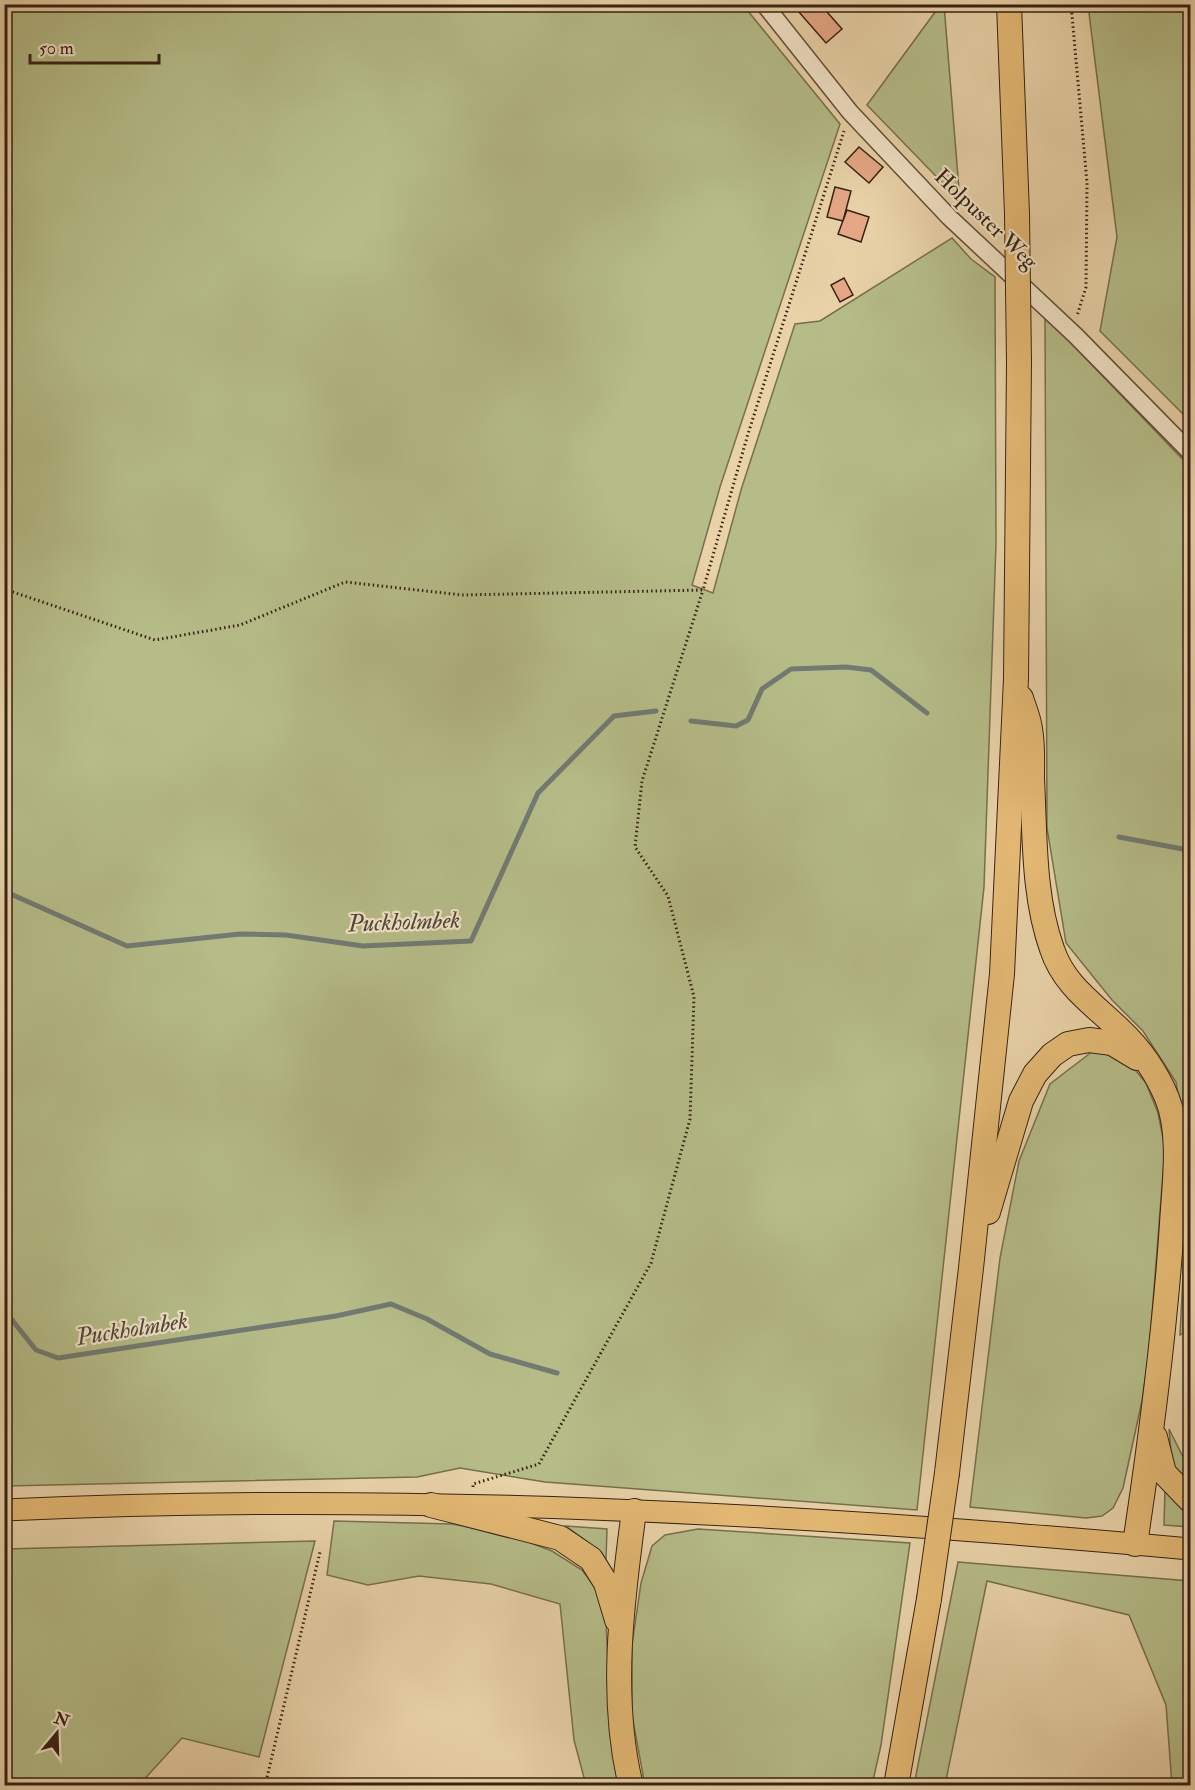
<svg xmlns="http://www.w3.org/2000/svg" width="1195" height="1790" viewBox="0 0 1195 1790" font-family="'IM FELL Double Pica',serif">
<rect width="100%" height="100%" fill="#e9d2a8"/>
<filter id="stains"><feTurbulence type="fractalNoise" baseFrequency=".00333" numOctaves="4"/><feColorMatrix values="0 0 0 0 .2 0 0 0 0 .09 0 0 0 0 .02 0 0 0 .5 -.17"/></filter>
<radialGradient id="worn" r=".72"><stop offset=".6" stop-color="#630" stop-opacity="0"/><stop offset="1" stop-color="#630" stop-opacity=".3"/></radialGradient>
<g fill="#b5bc88" stroke="#766f4e" stroke-width="1.5">
<polygon points="941,4 944,5 960,201 867,105"/>
<polygon points="4,5 743,5 840,124 720,487 692,585 713,593 741,490 795,324 820,321 952,238 971,259 995,277 996,544 984,887 917,1510 545,1482 460,1468 417,1477 5,1486"/>
<polygon points="1088,5 1190,5 1190,421 1100,331 1117,237"/>
<polygon points="1045,316 1190,467 1190,1328 1180,1335 1189,1156 1176,1082 1143,1031 1112,1000 1066,943 1047,828"/>
<polygon points="1093,1051 1126,1059 1146,1083 1158,1113 1165,1148 1149,1352 1142,1401 1123,1488 1113,1508 1102,1516 1086,1518 970,1507 1000,1258 1019,1161 1050,1084"/>
<polygon points="1169,1429 1190,1471 1190,1488 1172,1464"/>
<polygon points="1165,1490 1190,1511 1190,1527 1164,1525"/>
<polygon points="334,1521 452,1524 504,1533 552,1551 582,1570 605,1600 611,1730 622,1785 586,1785 574,1740 560,1604 491,1584 419,1576 368,1585 327,1575"/>
<polygon points="566,1526 607,1529 606,1560 589,1543"/>
<polygon points="698,1529 910,1543 881,1745 872,1785 645,1785 632,1716 632,1645 641,1583 652,1546 665,1535"/>
<polygon points="315,1541 259,1757 182,1738 139,1785 5,1785 5,1549"/>
<polygon points="958,1562 1190,1581 1190,1785 1172,1785 1166,1705 1129,1615 987,1581 945,1785 914,1785"/>
</g>
<g fill="none" stroke-linecap="round" stroke-linejoin="round">
<g stroke="#727a72" stroke-width="5">
<polyline points="691,721 736,726 748,720 762,689 791,669 846,667 871,670 927,713"/>
<polyline points="1119,837 1188,850 1190,848"/>
<polyline points="4,891 127,946 240,934 286,935 363,946 471,941 538,793 614,716 656,711"/>
<polyline points="4,1310 36,1350 58,1358 336,1316 391,1304 427,1319 490,1354 557,1373"/>
</g>
</g>
<g fill="#e6a786" stroke="#362213" stroke-width="1.5">
<polygon points="792,4 820,4 842,29 826,43"/>
<polygon points="859,147 883,167 869,183 845,162"/>
<polygon points="835,187 851,191 843,221 827,217"/>
<polygon points="847,210 869,217 861,242 838,234"/>
<polygon points="844,278 853,295 840,302 831,285"/>
</g>
<g fill="none" stroke-linecap="round" stroke-linejoin="round">
<defs>
<polyline id="minor" points="764,4 850,112 949,217 1075,335 1190,452"/>
<path id="major" d="M4 1510C400 1492 797 1513 1190 1549"/>
<g id="highway">
<polyline points="1009,4 1017,214"/>
<path d="M1021 698C1024 708 1029 719 1030 729 1033 745 1032 762 1032 779 1035 835 1033 896 1052 949 1064 986 1095 1005 1121 1031 1141 1050 1157 1074 1167 1098 1182 1135 1174 1186 1172 1224 1165 1331 1151 1438 1135 1544"/>
<polyline points="988,1212 1021,1101 1035,1074 1052,1055 1068,1044 1089,1040 1112,1043 1137,1058"/>
<polyline points="1155,1437 1164,1473 1190,1500"/>
<polyline points="947,1473 971,1268 1002,974 1016,679 1019,362"/>
<polyline points="431,1505 560,1538 591,1559 606,1583 617,1620"/>
<path d="M631 1786C609 1697 622 1600 634 1511"/>
<polyline points="896,1786 929,1599"/>
</g>
</defs>
<use href="#minor" stroke="#634e38" stroke-width="19"/>
<use href="#major" stroke="#362213" stroke-width="23"/>
<use href="#highway" stroke="#362213" stroke-width="26"/>
<g stroke="#362213" stroke-width="3" stroke-dasharray="1.5 3" stroke-linecap="butt">
<polyline points="1071,4 1087,183 1086,287 1077,316"/>
<polyline points="4,589 155,640 240,625 345,582 462,595 703,590 748,434 844,131"/>
<polyline points="473,1487 473,1484 539,1464 651,1263 690,1119 694,997 668,896 635,847 642,781 703,590"/>
<polyline points="265,1786 320,1552"/>
</g>
<use href="#minor" stroke="#f1e2c6" stroke-width="16"/>
<use href="#major" stroke="#e4b974" stroke-width="21"/>
<use href="#highway" stroke="#e4b974" stroke-width="24"/>
<defs>
<g id="highway-bridge">
<polyline points="1017,214 1019,362"/>
<polyline points="929,1599 947,1473"/>
</g>
</defs>
<use href="#highway-bridge" stroke="#362213" stroke-width="26" stroke-linecap="butt"/>
<use href="#highway-bridge" stroke="#e4b974" stroke-width="24"/>
</g>
<g text-anchor="middle" dominant-baseline="central" stroke-width="4.5" stroke-linejoin="round" paint-order="stroke">
<g font-size="22" fill="#362213" stroke="#f1e2c6">
<text transform="translate(986 219) rotate(44)">Holpuster Weg</text>
</g>
<g font-size="24" font-style="italic" fill="#4f473a" stroke="#f1e2c6">
<text transform="translate(404 922) rotate(-2)">Puckholmbek</text>
<text transform="translate(132 1329) rotate(-9)">Puckholmbek</text>
</g>
</g>
<rect width="1195" height="1790" fill="none" stroke="#e9d2a8" stroke-width="24"/>
<rect x="6" y="6" width="1183" height="1778" fill="none" stroke="#362213" stroke-width="3"/>
<rect x="12" y="12" width="1171" height="1766" fill="none" stroke="#362213" stroke-width="1.5"/>
<g transform="translate(57 1733) rotate(19)" stroke="#f1e2c6" stroke-width="4.5" paint-order="stroke">
<path d="M0-4.5L10 22L0 15L-10 22Z" fill="#362213"/>
<text y="-9" font-size="16" font-weight="bold" text-anchor="middle" fill="#362213">N</text>
</g>
<path d="M30 54v9h129v-9" fill="none" stroke="#362213" stroke-width="3"/>
<text x="39" y="54" font-size="18" fill="#362213" stroke="#f1e2c6" stroke-width="4.5" paint-order="stroke">50 m</text>
<rect width="100%" height="100%" filter="url(#stains)"/>
<rect width="100%" height="100%" fill="url(#worn)"/>
</svg>
